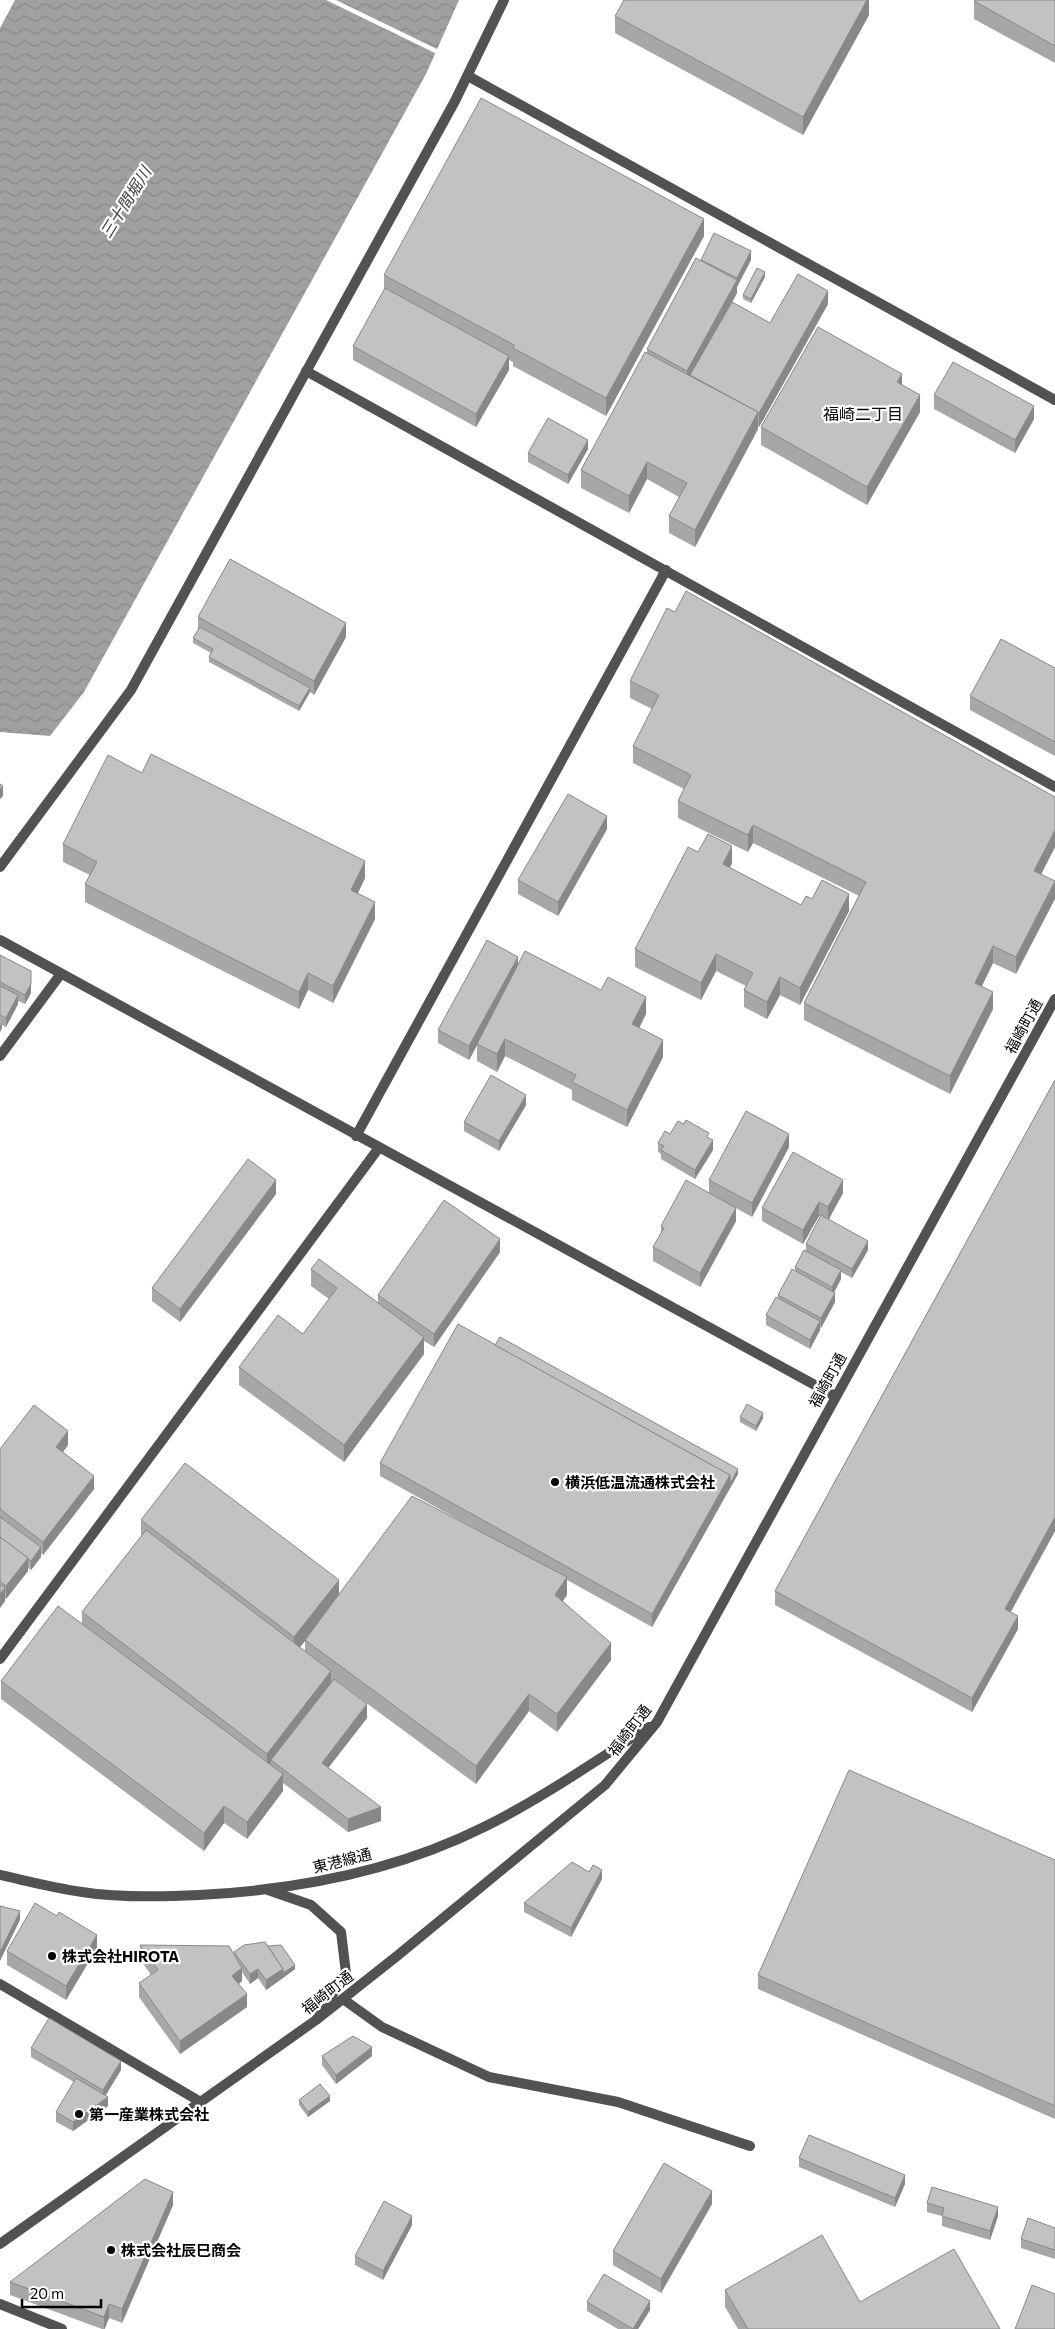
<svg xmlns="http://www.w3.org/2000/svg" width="1055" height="2329" viewBox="0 0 1055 2329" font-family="Commissioner,'Noto Sans JP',sans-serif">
<defs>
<pattern id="water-waves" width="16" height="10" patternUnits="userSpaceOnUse" patternTransform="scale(1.25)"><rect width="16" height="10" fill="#a0a0a0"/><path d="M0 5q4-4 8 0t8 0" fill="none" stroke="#888"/></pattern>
</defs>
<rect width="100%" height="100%" fill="#fff"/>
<polygon fill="url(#water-waves)" points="15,0 459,0 426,74 84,692 50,736 0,732 0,28"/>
<polygon fill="#fff" points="326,0 336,0 439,50 437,54"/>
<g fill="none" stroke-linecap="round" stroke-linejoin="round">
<polyline stroke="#525252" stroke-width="10" points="0,2304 62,2329"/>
<g stroke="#525252" stroke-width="10">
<polyline points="468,76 1055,400"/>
<polyline points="306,371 1055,787"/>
<polyline points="0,867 131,690 455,101 504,0"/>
<polyline points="0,940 835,1396"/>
<polyline points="0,1056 60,975"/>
<polyline points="356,1136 666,570"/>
<polyline points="0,1659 378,1149"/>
<polyline points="268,1890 311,1905 341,1932 346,1973 317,2019"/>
<polyline points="0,1984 199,2101"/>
<polyline points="343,1999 382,2027 489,2077 618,2102 750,2146"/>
</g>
<g stroke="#525252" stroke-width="10">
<path d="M0 1875C27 1881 54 1888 82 1892 120 1898 160 1897 199 1895 296 1890 396 1871 484 1827 541 1799 595 1761 649 1727"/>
<polyline points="0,2244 316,2020 397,1956 605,1785 657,1722 1055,999"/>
</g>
</g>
<g fill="#a7a7a7" fill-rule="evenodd">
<polygon points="869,0 869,15 803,135 615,33 615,16"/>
<polygon points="1055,0 1055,63 974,19 974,1"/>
<polygon points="704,236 606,416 513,366 513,362 509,360 509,370 476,427 353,360 353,346 384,291 384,275"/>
<polygon points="701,260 751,260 737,287 737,293 732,302 770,323 828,304 759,427 758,426 758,429 695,547 669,533 669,516 679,497 647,479 629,513 581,488 581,470 647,352 647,349"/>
<polygon points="765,277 751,303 743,299 743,295"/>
<polygon points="902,384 920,412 867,505 761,445 761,427"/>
<polygon points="934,395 1034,419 1015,453 934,409"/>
<polygon points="588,449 568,484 528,462 528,453"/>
<polygon points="198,617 346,637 314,695 310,692 299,711 209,662 209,657 211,653 193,643 193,638 198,630"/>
<polygon points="1055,668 1055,756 970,710 970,696"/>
<polygon points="630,681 1055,847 1041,874 1016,974 993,963 982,986 993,1009 950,1094 804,1020 804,1003 859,896 753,843 748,852 678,818 678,801 684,789 633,763 633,746 652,709 630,698"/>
<polygon points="142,773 365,878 358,893 375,919 333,1003 308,990 299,1009 85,902 85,884 90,875 63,862 63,844"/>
<polygon points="607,829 558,916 518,894 518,880"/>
<polygon points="698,852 732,863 730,868 801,905 812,899 849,911 800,1005 780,995 767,1019 744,1007 744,990 746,986 716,971 701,1000 635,967 635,949"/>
<polygon points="0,955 31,993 25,1004 18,1001 18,1004 6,1027 2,1025 2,1028 0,1032"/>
<polygon points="518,963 646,1014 639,1028 663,1057 627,1127 572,1100 572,1090 505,1056 497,1072 477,1061 477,1045 469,1060 438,1043 438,1030"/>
<polygon points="1055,1080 1055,1531 1011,1612 1018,1629 972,1712 775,1605 775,1591"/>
<polygon points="526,1105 499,1151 464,1131 464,1122"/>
<polygon points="670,1134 709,1138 713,1150 695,1179 661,1159 661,1154 658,1152 658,1143"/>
<polygon points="789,1147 752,1217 736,1208 736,1221 700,1287 653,1261 653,1247 661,1234 661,1226 709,1193 709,1180"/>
<polygon points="843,1193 828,1219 868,1250 852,1278 841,1272 841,1279 834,1292 835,1302 821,1328 820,1327 820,1330 810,1349 766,1325 766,1315 778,1298 778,1295 795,1271 795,1267 806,1251 806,1244 821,1217 819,1216 803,1244 762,1221 762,1208"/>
<polygon points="276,1194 180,1322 152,1301 152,1288"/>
<polygon points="500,1252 434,1347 424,1341 424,1354 344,1462 239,1385 239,1367 303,1334 329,1299 311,1286 311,1269 378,1302 378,1295"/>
<path d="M495 1345 738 1474 652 1627 567 1580V1595L563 1601 611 1660 557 1732 529 1711 476 1784 338 1682 367 1718 328 1768 381 1821 348 1832 283 1783V1791L247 1839 224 1823 204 1851 1 1699V1681L82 1624V1612L141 1537V1520L339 1595 486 1535 380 1476V1463ZM305 1641V1651L300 1647Z"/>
<polygon points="740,1417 763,1418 756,1431 740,1422"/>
<polygon points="68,1445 63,1452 94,1489 43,1555 41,1553 41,1557 31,1570 28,1568 28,1571 6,1599 5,1598 5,1601 0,1608 0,1449"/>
<polygon points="1055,1860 1055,2119 758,1989 758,1975"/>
<polygon points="602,1879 571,1937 524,1912 524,1903"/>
<polygon points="57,1916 97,1948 66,2000 7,1965 7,1951"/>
<polygon points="140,1945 234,1955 234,1952 268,1946 295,1969 266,1990 258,1978 250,1984 242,1972 242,1981 239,1984 247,2007 180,2054 139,1997 139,1983 151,1975 140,1959"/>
<polygon points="31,2048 121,2070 106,2095 108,2106 73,2131 56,2122 56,2112 74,2082 31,2057"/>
<polygon points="322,2056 372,2056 336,2084 322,2065"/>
<polygon points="299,2100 330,2101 308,2117 299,2105"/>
<polygon points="799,2158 905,2184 895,2207 799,2167"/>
<polygon points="927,2203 998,2216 990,2240 942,2226 942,2216 927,2212"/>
<polygon points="712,2204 661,2293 613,2265 613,2251"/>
<polygon points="173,2205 122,2323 109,2318 105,2329 102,2329 10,2295 10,2282"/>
<polygon points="412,2225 383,2280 355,2265 355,2256"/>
<polygon points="1055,2228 1055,2259 1021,2248 1021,2239"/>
<polygon points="725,2290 860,2302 1000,2329 738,2329 725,2307"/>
<polygon points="587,2302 650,2310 638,2329 618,2329 587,2311"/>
</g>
<g fill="#888">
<polygon points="867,0 869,0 869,15 803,135 803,117"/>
<polygon points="704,219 704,236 606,416 606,398"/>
<polygon points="751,251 751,260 737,287 737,278"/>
<polygon points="765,272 765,277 751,303 751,299"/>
<polygon points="737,280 737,293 687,384 687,371"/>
<polygon points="828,291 828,304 759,427 759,413"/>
<polygon points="509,356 509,370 476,427 476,414"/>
<polygon points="902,374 902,391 897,382"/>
<polygon points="920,395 920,412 867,505 867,487"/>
<polygon points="1034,406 1034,419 1015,453 1015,440"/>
<polygon points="758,412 758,429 695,547 695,530"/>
<polygon points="588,440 588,449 568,484 568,475"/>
<polygon points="647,462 647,479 629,513 629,496"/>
<polygon points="346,623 346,637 314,695 314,681"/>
<polygon points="310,688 310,692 299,711 299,706"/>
<polygon points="3,786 3,796 0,799 0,790"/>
<polygon points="607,816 607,829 558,916 558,902"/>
<polygon points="753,825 753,843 748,852 748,835"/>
<polygon points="1055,830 1055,847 1034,888 1034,871"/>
<polygon points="732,846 732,863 723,881 723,864"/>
<polygon points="365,861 365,878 351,907 351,890"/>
<polygon points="1055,881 1055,899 1016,974 1016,957"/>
<polygon points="849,894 849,911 800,1005 800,988"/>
<polygon points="375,902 375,919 333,1003 333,986"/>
<polygon points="993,946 993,963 975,1000 975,983"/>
<polygon points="716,954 716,971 701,1000 701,983"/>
<polygon points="518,957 518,971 469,1060 469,1046"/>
<polygon points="31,971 31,993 25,1004 25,995"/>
<polygon points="308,973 308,990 299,1009 299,992"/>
<polygon points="780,977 780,995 767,1019 767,1002"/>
<polygon points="993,992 993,1009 950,1094 950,1076"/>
<polygon points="18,995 18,1004 6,1027 6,1018"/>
<polygon points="646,997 646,1014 632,1042 632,1024"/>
<polygon points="2,1023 2,1028 0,1032 0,1027"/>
<polygon points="505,1039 505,1056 497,1072 497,1054"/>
<polygon points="663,1040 663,1057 627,1127 627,1110"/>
<polygon points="526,1095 526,1105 499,1151 499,1141"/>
<polygon points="789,1134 789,1147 752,1217 752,1203"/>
<polygon points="713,1140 713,1150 695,1179 695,1170"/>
<polygon points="276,1180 276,1194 180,1322 180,1309"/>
<polygon points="843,1180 843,1193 828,1221 828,1207"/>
<polygon points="819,1202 819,1216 803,1244 803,1230"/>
<polygon points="736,1208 736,1221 700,1287 700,1273"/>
<polygon points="500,1239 500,1252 434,1347 434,1334"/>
<polygon points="868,1241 868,1250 852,1278 852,1269"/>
<polygon points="841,1270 841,1279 832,1296 832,1287"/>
<polygon points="835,1293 835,1302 821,1328 821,1318"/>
<polygon points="820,1321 820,1330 810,1349 810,1340"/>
<polygon points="424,1337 424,1354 344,1462 344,1445"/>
<polygon points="763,1413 763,1418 756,1431 756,1426"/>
<polygon points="68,1431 68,1445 56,1461 56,1447"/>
<polygon points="738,1469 738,1474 730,1488 730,1484"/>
<polygon points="730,1475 730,1488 652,1627 652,1614"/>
<polygon points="94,1476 94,1489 43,1555 43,1542"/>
<polygon points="1055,1517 1055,1531 1005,1622 1005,1609"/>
<polygon points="41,1547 41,1557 31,1570 31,1561"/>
<polygon points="28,1558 28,1571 6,1599 6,1586"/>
<polygon points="567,1577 567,1595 555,1612 555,1595"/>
<polygon points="339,1580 339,1597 294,1655 294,1637"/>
<polygon points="5,1588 5,1601 0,1608 0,1594"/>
<polygon points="1018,1616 1018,1629 972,1712 972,1698"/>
<polygon points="611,1643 611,1660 557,1732 557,1714"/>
<polygon points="331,1671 331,1688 271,1760 271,1766 267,1771 267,1754"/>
<polygon points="529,1694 529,1711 476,1784 476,1766"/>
<polygon points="367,1704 367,1718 322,1776 322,1763"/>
<polygon points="283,1774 283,1791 247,1839 247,1822"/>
<polygon points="224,1806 224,1823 204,1851 204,1833"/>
<polygon points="381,1807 381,1821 348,1832 348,1819"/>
<polygon points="602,1870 602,1879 571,1937 571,1928"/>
<polygon points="20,1911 20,1920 0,1961 0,1952"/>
<polygon points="97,1935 97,1948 66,2000 66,1986"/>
<polygon points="295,1965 295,1969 283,1978 283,1973"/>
<polygon points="242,1968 242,1981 232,1989 232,1976"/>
<polygon points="258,1969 258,1978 250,1984 250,1974"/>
<polygon points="283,1969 283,1978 266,1990 266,1980"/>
<polygon points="247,1994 247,2007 180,2054 180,2041"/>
<polygon points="372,2047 372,2056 336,2084 336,2075"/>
<polygon points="121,2061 121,2070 103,2099 103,2090"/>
<polygon points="330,2096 330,2101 308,2117 308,2112"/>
<polygon points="108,2097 108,2106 73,2131 73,2122"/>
<polygon points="905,2175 905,2184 895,2207 895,2198"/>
<polygon points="712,2191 712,2204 661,2293 661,2279"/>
<polygon points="173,2192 173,2205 122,2323 122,2309"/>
<polygon points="998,2207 998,2216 990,2240 990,2231"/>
<polygon points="412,2216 412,2225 383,2280 383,2271"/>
<polygon points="650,2301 650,2310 638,2329 633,2329"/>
<polygon points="109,2304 109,2318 104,2329 104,2317"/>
</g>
<g fill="#c2c2c2" stroke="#888">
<polygon points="624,0 867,0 803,117 615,16"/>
<polygon points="975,0 1055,0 1055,46 974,1"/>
<polygon points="481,98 704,219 606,398 513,348 514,345 384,275"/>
<polygon points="714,233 751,251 737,278 701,260"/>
<polygon points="696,258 737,280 687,371 647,349"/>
<polygon points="757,268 765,272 751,299 743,295"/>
<polygon points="798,274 828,291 759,413 758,412 690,375 732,302 770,323"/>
<polygon points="385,288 509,356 476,414 353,346"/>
<polygon points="818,327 902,374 897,382 920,395 867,487 761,427"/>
<polygon points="645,352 758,412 695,530 669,516 687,483 647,462 629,496 581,470"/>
<polygon points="953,362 1034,406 1015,440 934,395"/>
<polygon points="548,418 588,440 568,475 528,453"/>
<polygon points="230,559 346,623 314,681 198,617"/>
<polygon points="686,591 1055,797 1055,830 1034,871 1055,881 1016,957 993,946 975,983 993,992 950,1076 804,1003 866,882 753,825 748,835 678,801 691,775 633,746 659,695 630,681 667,608 675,612"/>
<polygon points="200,627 310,688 299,706 209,657 213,649 193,638"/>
<polygon points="1001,639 1055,668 1055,742 970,696"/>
<polygon points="151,754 365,861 351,890 375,902 333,986 308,973 299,992 85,884 97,862 63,844 108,755 142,773"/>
<polygon points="0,784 3,786 0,790"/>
<polygon points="568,794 607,816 558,902 518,880"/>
<polygon points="708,834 732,846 723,864 801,905 806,896 812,899 822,880 849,894 800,988 780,977 767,1002 744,990 753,973 716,954 701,983 635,949 688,847 698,852"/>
<polygon points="487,940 518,957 469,1046 438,1030"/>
<polygon points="525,951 601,990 608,977 646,997 632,1024 663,1040 627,1110 572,1082 576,1075 505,1039 497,1054 477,1044"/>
<polygon points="0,955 31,971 31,984 25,995 0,982"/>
<polygon points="0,986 18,995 6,1018 0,1015"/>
<polygon points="491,1075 526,1095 499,1141 464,1122"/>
<polygon points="1055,1080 1055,1517 1005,1609 1018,1616 972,1698 775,1591"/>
<polygon points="746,1111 789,1134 752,1203 709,1180"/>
<polygon points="686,1120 709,1133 707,1137 713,1140 695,1170 661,1150 664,1146 658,1143 665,1131 670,1134 678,1121 684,1124"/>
<polygon points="793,1152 843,1180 828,1207 819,1202 803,1230 762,1208"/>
<polygon points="248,1159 276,1180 180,1309 152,1288"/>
<polygon points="686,1180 736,1208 700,1273 653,1247 664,1228 661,1226"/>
<polygon points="444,1200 500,1239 434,1334 378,1295"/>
<polygon points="821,1215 868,1241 852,1269 806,1244"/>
<polygon points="804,1250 841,1270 832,1287 795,1267"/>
<polygon points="319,1259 424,1337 344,1445 239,1367 278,1315 303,1334 337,1288 311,1269"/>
<polygon points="792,1269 835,1293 821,1318 778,1295"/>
<polygon points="776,1297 820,1321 810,1340 766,1315"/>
<polygon points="458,1324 730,1475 652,1614 380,1463"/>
<polygon points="500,1337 738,1469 730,1484 730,1475 495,1345"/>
<polygon points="747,1404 763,1413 756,1426 740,1417"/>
<polygon points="34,1405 68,1431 56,1447 94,1476 43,1542 0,1509 0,1449"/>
<polygon points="185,1463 339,1580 294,1637 141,1520"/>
<polygon points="412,1496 567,1577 555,1595 611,1643 557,1714 529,1694 476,1766 305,1640"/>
<polygon points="0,1517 41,1547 31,1561 27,1558 28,1558 0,1537"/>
<polygon points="146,1530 331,1671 267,1754 82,1612"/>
<polygon points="0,1537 28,1558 6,1586 0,1581"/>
<polygon points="0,1584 5,1588 0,1594"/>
<polygon points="58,1606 283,1774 247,1822 224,1806 204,1833 1,1681"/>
<polygon points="334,1679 367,1704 322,1763 381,1807 348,1819 271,1760"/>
<polygon points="849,1770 1055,1860 1055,2106 758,1975"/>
<polygon points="572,1862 589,1872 593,1865 602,1870 571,1928 524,1903"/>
<polygon points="35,1903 57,1916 59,1912 97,1935 66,1986 7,1951"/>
<polygon points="0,1906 20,1911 0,1952"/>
<polygon points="265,1942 283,1969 266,1980 258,1969 250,1974 234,1952 244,1945"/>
<polygon points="140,1945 229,1946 242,1968 232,1976 247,1994 180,2041 139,1983 158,1970"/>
<polygon points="281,1945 295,1965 283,1973 283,1969 268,1946"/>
<polygon points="49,2018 121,2061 103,2090 31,2048"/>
<polygon points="353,2036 372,2047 336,2075 322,2056"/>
<polygon points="76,2078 108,2097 73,2122 56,2112"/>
<polygon points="320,2084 330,2096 308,2112 299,2100"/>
<polygon points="809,2135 905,2175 895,2198 799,2158"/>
<polygon points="664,2163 712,2191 661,2279 613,2251"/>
<polygon points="145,2179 173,2192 122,2309 109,2304 104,2317 10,2282"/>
<polygon points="932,2187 998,2207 990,2231 942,2216 944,2208 927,2203"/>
<polygon points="384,2201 412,2216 383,2271 355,2256"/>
<polygon points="1028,2218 1055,2228 1055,2250 1021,2239"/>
<polygon points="822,2235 860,2302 954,2249 1000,2329 748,2329 725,2290"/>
<polygon points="604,2274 650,2301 633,2329 587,2302"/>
<polygon points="1032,2285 1055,2294 1055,2329 1015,2329"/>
</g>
<g fill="#000" stroke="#fff" stroke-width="2">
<circle cx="555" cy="1482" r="5"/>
<circle cx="52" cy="1956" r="5"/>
<circle cx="79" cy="2114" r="5"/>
<circle cx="111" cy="2250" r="5"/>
</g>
<g text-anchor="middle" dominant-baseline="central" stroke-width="4.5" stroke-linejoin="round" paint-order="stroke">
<g font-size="15" fill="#000" stroke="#fff">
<text transform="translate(1023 1026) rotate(-61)">福崎町通</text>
<text transform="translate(827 1380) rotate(-61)">福崎町通</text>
<text transform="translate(629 1730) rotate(-53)">福崎町通</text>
<text transform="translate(342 1860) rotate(-14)">東港線通</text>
<text transform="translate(327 1992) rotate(-38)">福崎町通</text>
</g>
<g font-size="15" font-weight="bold" fill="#000" stroke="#fff" text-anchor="start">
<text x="565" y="1482">横浜低温流通株式会社</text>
<text x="62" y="1956">株式会社HIROTA</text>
<text x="89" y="2114">第一産業株式会社</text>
<text x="121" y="2250">株式会社辰巳商会</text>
</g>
<g font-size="16" font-style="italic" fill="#414141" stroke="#fff">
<text transform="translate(125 202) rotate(-58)">三十間堀川</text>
</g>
<g font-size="16" fill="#000" stroke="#fff">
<text x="863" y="413">福崎二丁目</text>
</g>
</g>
<path d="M22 2299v8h79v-8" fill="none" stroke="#000000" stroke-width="2.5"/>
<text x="30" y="2299" font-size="15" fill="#000000" stroke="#ffffff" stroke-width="4" paint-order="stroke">20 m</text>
</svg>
